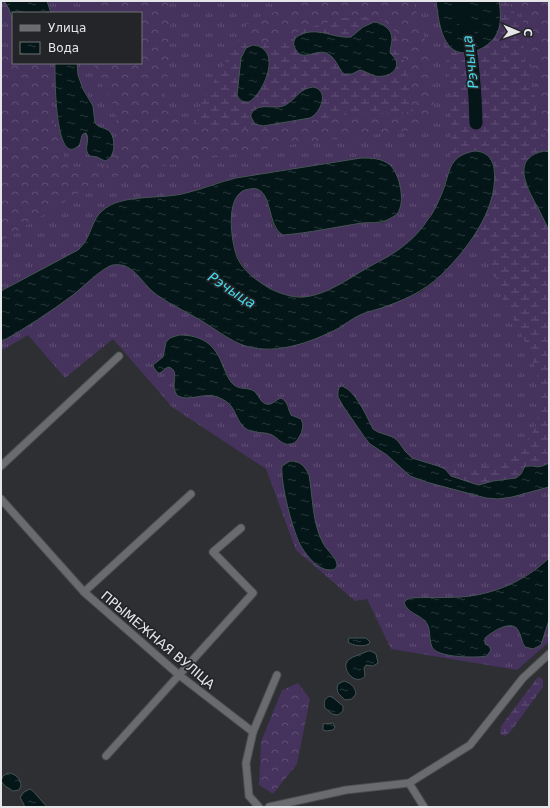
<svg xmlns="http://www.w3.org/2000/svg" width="550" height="808" viewBox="0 0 550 808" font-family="'DejaVu Sans',sans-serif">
<defs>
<pattern id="grass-tufts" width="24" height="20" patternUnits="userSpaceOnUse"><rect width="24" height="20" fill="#45325d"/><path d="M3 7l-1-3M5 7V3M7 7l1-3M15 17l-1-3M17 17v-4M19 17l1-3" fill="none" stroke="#605074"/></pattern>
<pattern id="forest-crowns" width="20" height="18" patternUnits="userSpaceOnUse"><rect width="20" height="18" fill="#45325d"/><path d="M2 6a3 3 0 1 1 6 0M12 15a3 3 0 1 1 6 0" fill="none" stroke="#605074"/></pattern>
<pattern id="wetland-marsh" width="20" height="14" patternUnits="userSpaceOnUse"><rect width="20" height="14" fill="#45325d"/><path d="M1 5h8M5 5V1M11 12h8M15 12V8" fill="none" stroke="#605074"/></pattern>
<pattern id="water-ripples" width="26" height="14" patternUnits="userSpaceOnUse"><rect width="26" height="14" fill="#041618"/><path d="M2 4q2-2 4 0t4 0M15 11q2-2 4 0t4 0" fill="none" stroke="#28383a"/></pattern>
</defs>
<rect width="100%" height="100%" fill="#2d2f32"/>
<path fill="url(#grass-tufts)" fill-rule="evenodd" d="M1 1H549V642L517 670 391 649 367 599 355 601 296 550 266 469 172 407 113 339 65 378 28 335 1 351V342L17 333 72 295 104 269 111 265H122L130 269 138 275 153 292 211 327 227 338 270 350 287 347 322 336 340 327 360 315 387 306 421 292 434 282 448 269 472 238 489 205 494 176 493 166 491 159 448 173C443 191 437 208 426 223 419 233 408 243 398 250 387 258 375 264 364 270 345 280 325 296 304 297 297 298 289 295 283 294 254 284 234 263 232 233 231 220 230 202 240 193 243 190 247 189 251 189 270 187 268 215 274 227 276 230 280 233 283 235L363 223H383L397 214 372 158H361L236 178 219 182 185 194 127 200 112 204 95 219 86 241 78 250 1 291ZM13 13H141V63H13Z"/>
<g fill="url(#forest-crowns)">
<polygon points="95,1 169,1 171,16 167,83 158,107 190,123 349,114 413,112 406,68 396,33 379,16 304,29 272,44 251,41 241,35 249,20 268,15 288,6 288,1 413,1 431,60 434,110 422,129 308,142 150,168 100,180 1,241 1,56 13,54 13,63 49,63 50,64 54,129 69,170 111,165 120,141 114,106 95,72 94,63 141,63 141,13 94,13"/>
<polygon points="518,1 549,1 549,148 547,147 527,38"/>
<polygon points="298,683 310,699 297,764 273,794 259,785 261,742 282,690"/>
</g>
<g fill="url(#wetland-marsh)">
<path d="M499 1H509L522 31 525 61 536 101 537 130 539 138 542 145 549 150V152L544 151 529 194 549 230V463C542 467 538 468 530 466L523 470 521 474 516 478 493 481 479 485 451 476 445 469 438 466C465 471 485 469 508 456 522 448 532 437 537 422 550 376 521 335 501 296 496 284 493 256 483 248 475 243 467 248 461 253 479 229 508 182 487 154L452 163 448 173C455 126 450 80 442 33 450 50 461 56 480 50L501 10Z"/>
<polygon points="379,16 396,33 406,68 413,112 349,114 255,130 190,123 241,35 251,41 272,44 304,29 343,18"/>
<polygon points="538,677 540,677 543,680 543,687 511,731 505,736 500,734 501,726"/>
</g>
<g fill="url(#water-ripples)" stroke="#475456">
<polygon points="4,1 47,1 51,13 13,13 13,21 9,9"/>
<path d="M436 1H499C501 12 502 27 495 37 484 52 458 61 447 43 439 31 438 14 436 1Z"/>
<path d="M374 22C383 23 392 29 392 39 392 44 390 48 390 53 392 55 395 58 396 60 400 73 384 78 375 76 369 74 365 71 360 70L352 74H344C337 67 336 57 326 53 316 49 303 62 296 50 294 47 293 44 294 41 295 38 297 36 300 35 318 26 334 39 351 37L363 27Z"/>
<path d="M253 45C283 48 265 92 249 102 242 102 240 101 237 95L241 58 246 48Z"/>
<path d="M55 63H77L78 75 83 89 93 106 95 123C98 127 101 127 106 129 114 132 115 145 113 152 111 157 110 159 105 161L97 157 90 156C82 149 91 141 86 133L83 134C80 138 82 144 77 147 54 165 55 72 55 63Z"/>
<path d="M313 87C330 90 321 113 310 118L263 126 255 124 251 117V114C259 100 276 112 287 104 298 97 299 89 313 87Z"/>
<path d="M474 151C485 151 492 157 494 168 499 205 472 243 448 268 431 287 410 298 387 306 378 310 367 311 358 316 352 319 345 324 339 328 310 343 272 357 240 344 226 338 214 328 200 320 187 312 163 301 152 291 140 280 132 262 113 265 103 267 82 288 73 295 50 312 26 328 1 342V291L78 250C81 247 84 244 86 240 92 230 93 219 102 211 121 193 161 200 186 193 203 189 219 182 236 178L361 158C371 158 382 158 390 165 400 174 406 203 397 214 395 216 391 218 389 219 381 224 371 222 362 223 336 227 309 233 283 235 267 226 273 195 257 189 254 188 249 189 245 190 225 197 231 241 237 257 243 271 256 280 269 288 278 293 293 298 304 297 326 295 348 279 367 268 377 262 389 257 398 250 408 243 420 232 426 222 433 214 438 203 442 193 451 171 447 157 474 151Z"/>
<path d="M544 151 549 152V230C545 223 542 215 538 208 527 188 510 158 544 151Z"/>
<path d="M179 335C202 335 215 344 223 366 226 372 228 380 234 385 240 390 248 387 254 391 260 396 261 406 270 404 274 403 277 399 281 398 288 402 288 408 291 415L301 419C304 425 303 431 299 437 297 440 295 444 290 444 283 446 278 438 272 435 263 431 252 434 245 428 233 418 238 404 217 397 203 392 190 402 178 396 168 386 182 370 168 367L160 373H158L154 368 153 365 163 357 166 342 170 338Z"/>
<path d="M341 386C355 389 367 417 373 429L378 432 393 437 398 441 405 451 412 458 438 466 445 469 451 476 475 484 479 485 493 481 516 478 521 474 524 468 526 466C537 465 536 470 549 463V487L512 497 498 499 486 498 426 482 410 476 387 455 370 444 365 438 343 406 338 397V391L339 388Z"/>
<path d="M290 461C300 461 305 466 309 475 313 497 312 522 323 543 326 550 338 558 337 566 336 569 333 570 330 570 318 570 308 557 302 548 293 534 280 482 282 466Z"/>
<path d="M549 558V620L541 645 533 649 525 647C521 642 522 636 518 630 511 619 492 632 485 638V644L489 646 491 650 487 656C476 658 437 658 432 647 428 638 432 629 425 621 418 614 408 613 404 603L406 600 410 598C426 597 443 598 460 597 493 595 525 581 549 558Z"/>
<path d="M349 638H366L370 642 369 644C364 647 353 646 348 642Z"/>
<path d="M368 651H371L376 654 378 663 373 666 366 665 364 668 365 676C356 687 340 669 348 660 353 656 362 654 368 651Z"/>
<path d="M344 681C351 683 355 687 356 694L352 699 345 700 338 693 337 688 338 684Z"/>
<path d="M331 696 343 706V711L338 715 332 714 325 708C323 702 325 697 331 696Z"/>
<polygon points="333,723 335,727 333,730 326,731 323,730 323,724"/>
<path d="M8 773C15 773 21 779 21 786L19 790 13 791 5 786 1 781 3 776Z"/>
<polygon points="30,789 33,791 47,807 25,807 20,797 24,792"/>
</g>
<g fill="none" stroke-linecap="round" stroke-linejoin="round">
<path stroke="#041618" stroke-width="13" d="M461 1C471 41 475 81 476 123"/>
<defs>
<g id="street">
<polyline points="1,466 119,356"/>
<polyline points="1,499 84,592 179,675 253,732"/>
<polyline points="84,592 191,494"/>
<polyline points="106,756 253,593 213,552 241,528"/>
<polyline points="409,783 424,807"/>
<polyline points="259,807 249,796 246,763 253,732 277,675"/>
<polyline points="269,807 346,790 409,783 470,745 523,678 549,654"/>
</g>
</defs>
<use href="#street" stroke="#4b4d50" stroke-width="9"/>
<use href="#street" stroke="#696b6e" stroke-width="7"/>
</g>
<g text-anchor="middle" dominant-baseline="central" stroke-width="3.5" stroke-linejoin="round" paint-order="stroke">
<g font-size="13" fill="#e4e6e8" stroke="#232528">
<text transform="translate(158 640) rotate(40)">ПРЫМЕЖНАЯ ВУЛІЦА</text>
</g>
<g font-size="14" font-style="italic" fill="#47dbec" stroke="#232528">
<text transform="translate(470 62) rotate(-97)">Рэчыца</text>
<text transform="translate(232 290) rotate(33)">Рэчыца</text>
</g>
</g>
<rect width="550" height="808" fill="none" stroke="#e4e6e8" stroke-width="4"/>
<rect x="12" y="12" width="130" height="52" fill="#232528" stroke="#707275"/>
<rect x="20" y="25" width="20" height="6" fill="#696b6e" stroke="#707275"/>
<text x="48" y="32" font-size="12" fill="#e4e6e8">Улица</text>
<rect x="20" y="42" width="20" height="12" fill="url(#water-ripples)" stroke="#707275"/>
<text x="48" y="52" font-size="12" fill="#e4e6e8">Вода</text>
<g transform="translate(518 32) rotate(92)" stroke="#232528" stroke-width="3" paint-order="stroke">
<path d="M0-3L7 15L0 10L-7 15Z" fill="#e4e6e8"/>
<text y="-6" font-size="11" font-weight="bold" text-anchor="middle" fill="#e4e6e8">С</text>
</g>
</svg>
